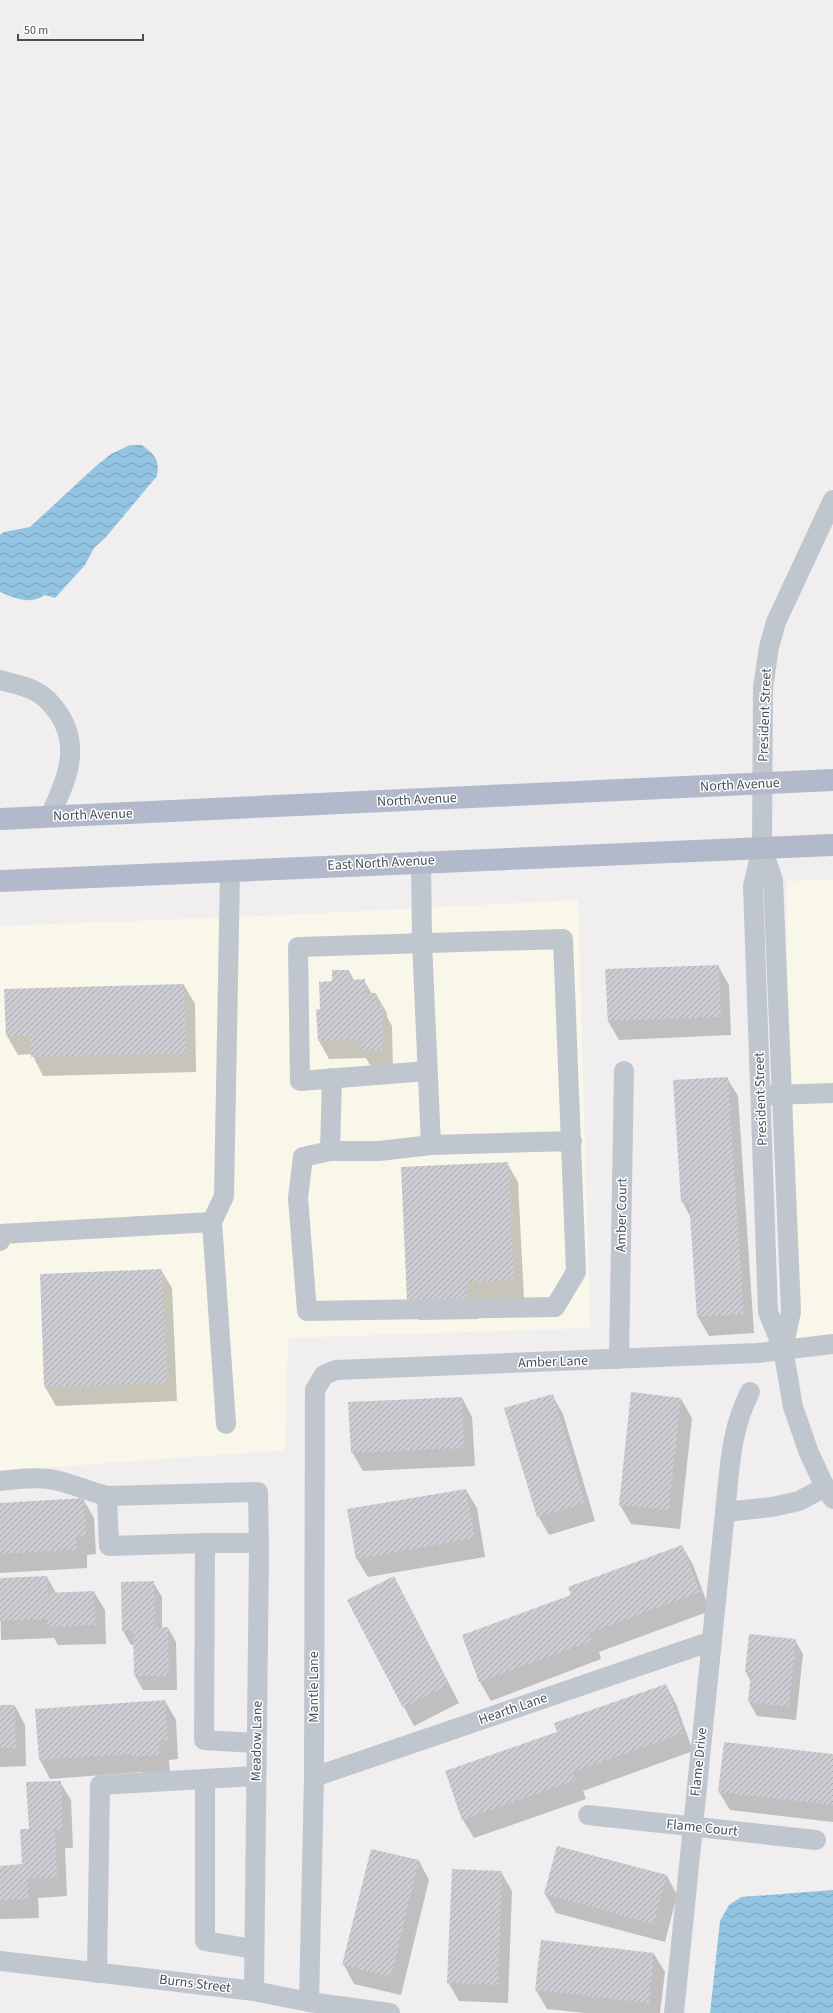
<svg xmlns="http://www.w3.org/2000/svg" width="833" height="2013" viewBox="0 0 833 2013" font-family="'Source Sans 3',sans-serif">
<defs>
<pattern id="water-waves" width="16" height="10" patternUnits="userSpaceOnUse"><rect width="16" height="10" fill="#93c4e1"/><path d="M0 5q4-4 8 0t8 0" fill="none" stroke="#7aa1b9"/></pattern>
<pattern id="building-hatch" width="6" height="6" patternUnits="userSpaceOnUse"><rect width="6" height="6" fill="#cccdd2"/><path d="M-1 1l2-2M0 6l6-6M5 7l2-2" fill="none" stroke="#a8a9ad"/></pattern>
</defs>
<rect width="100%" height="100%" fill="#f0eeee"/>
<g fill="#f9f7e9">
<polygon points="833,880 833,1337 791,1339 786,1085 787,881"/>
<polygon points="578,900 590,1328 288,1338 285,1450 0,1471 0,926 286,915"/>
</g>
<g fill="url(#water-waves)">
<path d="M130 445H142C155 455 160 460 157 476L106 537 94 548 85 565 55 598 45 595C29 605 17 599 0 592V535L4 532 30 527 96 466 111 454Z"/>
<polygon points="833,1890 833,2013 710,2013 720,1921 729,1905 741,1897"/>
</g>
<g fill="#0003">
<polygon points="718,966 729,985 731,1035 619,1040 608,1021 606,970"/>
<polygon points="349,971 354,980 364,980 372,994 376,994 387,1013 387,1017 392,1026 393,1069 373,1070 366,1058 329,1059 319,1041 321,1010 333,982"/>
<polygon points="184,985 195,1004 196,1072 43,1076 32,1054 18,1055 7,1036 5,990"/>
<polygon points="727,1078 738,1096 754,1333 709,1336 698,1317 691,1218 682,1201"/>
<polygon points="507,1163 518,1182 524,1299 478,1301 478,1319 419,1320 408,1301"/>
<polygon points="161,1270 172,1288 177,1401 56,1406 45,1387 41,1275"/>
<polygon points="552,1395 563,1414 595,1521 549,1535 538,1516"/>
<polygon points="462,1398 472,1417 475,1466 363,1471 352,1452"/>
<polygon points="681,1399 692,1418 680,1529 631,1524 620,1505"/>
<polygon points="466,1490 477,1508 485,1557 368,1577 357,1559"/>
<polygon points="83,1499 94,1518 96,1554 87,1555 87,1568 0,1573 0,1504"/>
<polygon points="682,1546 693,1565 710,1611 599,1652 601,1659 491,1701 480,1682 463,1636 572,1595"/>
<polygon points="47,1577 56,1593 94,1592 105,1610 106,1644 58,1645 54,1638 1,1640 0,1579"/>
<polygon points="153,1582 162,1597 162,1628 168,1628 176,1642 177,1690 143,1690 135,1676 135,1645 131,1645 123,1631"/>
<polygon points="404,1596 459,1703 414,1726 404,1707"/>
<polygon points="795,1640 803,1654 796,1720 757,1716 749,1702 751,1682 746,1672"/>
<polygon points="666,1685 676,1704 693,1751 583,1791 586,1799 474,1838 463,1820 446,1772 558,1732"/>
<polygon points="165,1701 176,1720 178,1759 169,1760 170,1774 144,1776 142,1772 50,1779 40,1760"/>
<polygon points="0,1706 15,1706 25,1725 26,1766 0,1767"/>
<polygon points="833,1755 833,1822 730,1810 719,1792"/>
<polygon points="60,1782 71,1800 73,1848 65,1848 67,1896 38,1898 39,1918 0,1919 0,1867 23,1865 30,1830"/>
<polygon points="558,1847 667,1876 677,1895 665,1942 556,1913 545,1894"/>
<polygon points="419,1861 429,1880 401,1995 354,1984 344,1965"/>
<polygon points="501,1872 512,1891 508,2003 459,2001 448,1982"/>
<polygon points="542,1941 654,1954 665,1972 660,2013 585,2013 547,2009 536,1990"/>
</g>
<g fill="url(#building-hatch)">
<polygon points="719,965 721,1017 608,1021 605,969"/>
<polygon points="332,970 349,970 350,980 365,979 366,993 376,993 377,1006 382,1006 383,1050 361,1051 360,1039 318,1041 316,1010 320,1009 319,982 332,981"/>
<polygon points="184,984 186,1053 31,1057 30,1036 6,1036 4,989"/>
<polygon points="728,1077 744,1314 697,1317 689,1201 681,1202 673,1080"/>
<polygon points="508,1162 514,1280 467,1282 467,1301 407,1301 401,1167"/>
<polygon points="162,1269 167,1383 44,1387 40,1274"/>
<polygon points="631,1392 681,1398 669,1510 619,1505"/>
<polygon points="553,1394 585,1503 537,1517 504,1408"/>
<polygon points="462,1397 464,1448 351,1453 348,1402"/>
<polygon points="466,1489 475,1538 356,1559 347,1509"/>
<polygon points="84,1498 86,1536 76,1536 77,1550 0,1554 0,1503"/>
<polygon points="682,1545 700,1592 589,1633 592,1641 479,1682 462,1635 571,1595 568,1587"/>
<polygon points="47,1576 48,1593 94,1591 96,1625 47,1627 46,1619 0,1621 0,1578"/>
<polygon points="394,1576 449,1684 403,1708 347,1600"/>
<polygon points="154,1581 155,1627 168,1627 169,1676 134,1676 133,1631 122,1631 121,1582"/>
<polygon points="749,1634 796,1639 789,1707 748,1702 751,1673 745,1672"/>
<polygon points="666,1684 684,1733 573,1772 576,1780 462,1820 445,1771 557,1732 554,1723"/>
<polygon points="165,1700 168,1740 159,1741 160,1755 132,1757 132,1754 39,1760 35,1709"/>
<polygon points="0,1705 15,1705 16,1748 0,1748"/>
<polygon points="724,1742 833,1754 833,1805 718,1792"/>
<polygon points="61,1781 63,1829 55,1830 57,1878 28,1879 29,1899 0,1900 0,1866 22,1864 20,1829 29,1829 26,1782"/>
<polygon points="557,1846 667,1875 654,1924 544,1894"/>
<polygon points="371,1849 419,1860 391,1977 342,1965"/>
<polygon points="452,1869 502,1871 498,1985 447,1983"/>
<polygon points="541,1940 654,1953 649,2003 535,1990"/>
</g>
<g fill="none" stroke-linecap="round" stroke-linejoin="round">
<g stroke="#c0c6ce" stroke-width="20">
<polyline points="833,500 776,622 769,647 763,688 762,848 753,886 768,1312 783,1349 793,1407 809,1453 825,1487 833,1499"/>
<path d="M0 680C14 684 28 686 40 694 48 699 54 707 59 714 82 749 65 783 50 816"/>
<polyline points="762,848 773,880 791,1312 783,1349"/>
<polyline points="421,861 422,942 431,1145"/>
<polyline points="427,1071 300,1081 298,947 563,939 576,1272 555,1307 307,1311 298,1198 303,1157 330,1151 379,1151 431,1145 572,1141"/>
<polyline points="769,1095 833,1093"/>
<polyline points="330,1151 332,1078"/>
<polyline points="0,1241 0,1234 212,1222"/>
<polyline points="619,1359 624,1071"/>
<polyline points="226,1424 212,1222 224,1196 230,871"/>
<path d="M0 1481C20 1479 39 1476 59 1481 75 1485 91 1492 107 1496"/>
<path d="M725 1512C730 1469 730 1431 750 1392"/>
<polyline points="205,1543 259,1543"/>
<polyline points="314,1777 712,1641"/>
<polyline points="205,1779 205,1941 254,1949"/>
<polyline points="588,1815 816,1840"/>
<polyline points="0,1961 254,1991 309,2002 390,2013"/>
<polyline points="97,1973 100,1785 256,1776"/>
<polyline points="254,1991 259,1551 258,1492 107,1496 109,1546 205,1543 204,1740 256,1743"/>
<polyline points="309,2002 314,1777 315,1390 324,1375 336,1370 758,1353 833,1344"/>
<polyline points="674,2013 725,1512 772,1507 799,1501 825,1487"/>
</g>
<g stroke="#b1b9ca" stroke-width="22">
<polyline points="0,819 833,780"/>
<polyline points="0,881 833,845"/>
</g>
</g>
<g text-anchor="middle" dominant-baseline="central" stroke-width="3" stroke-linejoin="round" paint-order="stroke">
<g font-size="14" fill="#484e59" stroke="#fff">
<text transform="translate(765 715) rotate(-88)">President Street</text>
<text transform="translate(740 785) rotate(-3)">North Avenue</text>
<text transform="translate(417 800) rotate(-3)">North Avenue</text>
<text transform="translate(93 815) rotate(-2)">North Avenue</text>
<text transform="translate(381 863) rotate(-3)">East North Avenue</text>
<text transform="translate(761 1099) rotate(-92)">President Street</text>
<text transform="translate(622 1215) rotate(-89)">Amber Court</text>
<text transform="translate(553 1362) rotate(-2)">Amber Lane</text>
<text transform="translate(314 1687) rotate(-90)">Mantle Lane</text>
<text transform="translate(513 1709) rotate(-19)">Hearth Lane</text>
<text transform="translate(257 1741) rotate(-89)">Meadow Lane</text>
<text transform="translate(699 1762) rotate(-84)">Flame Drive</text>
<text transform="translate(702 1828) rotate(6)">Flame Court</text>
<text transform="translate(195 1984) rotate(7)">Burns Street</text>
</g>
</g>
<path d="M18 34v6h125v-6" fill="none" stroke="#484e59" stroke-width="2"/>
<text x="24" y="34" font-size="12" fill="#484e59" stroke="#ffffff" stroke-width="3" paint-order="stroke">50 m</text>
</svg>
